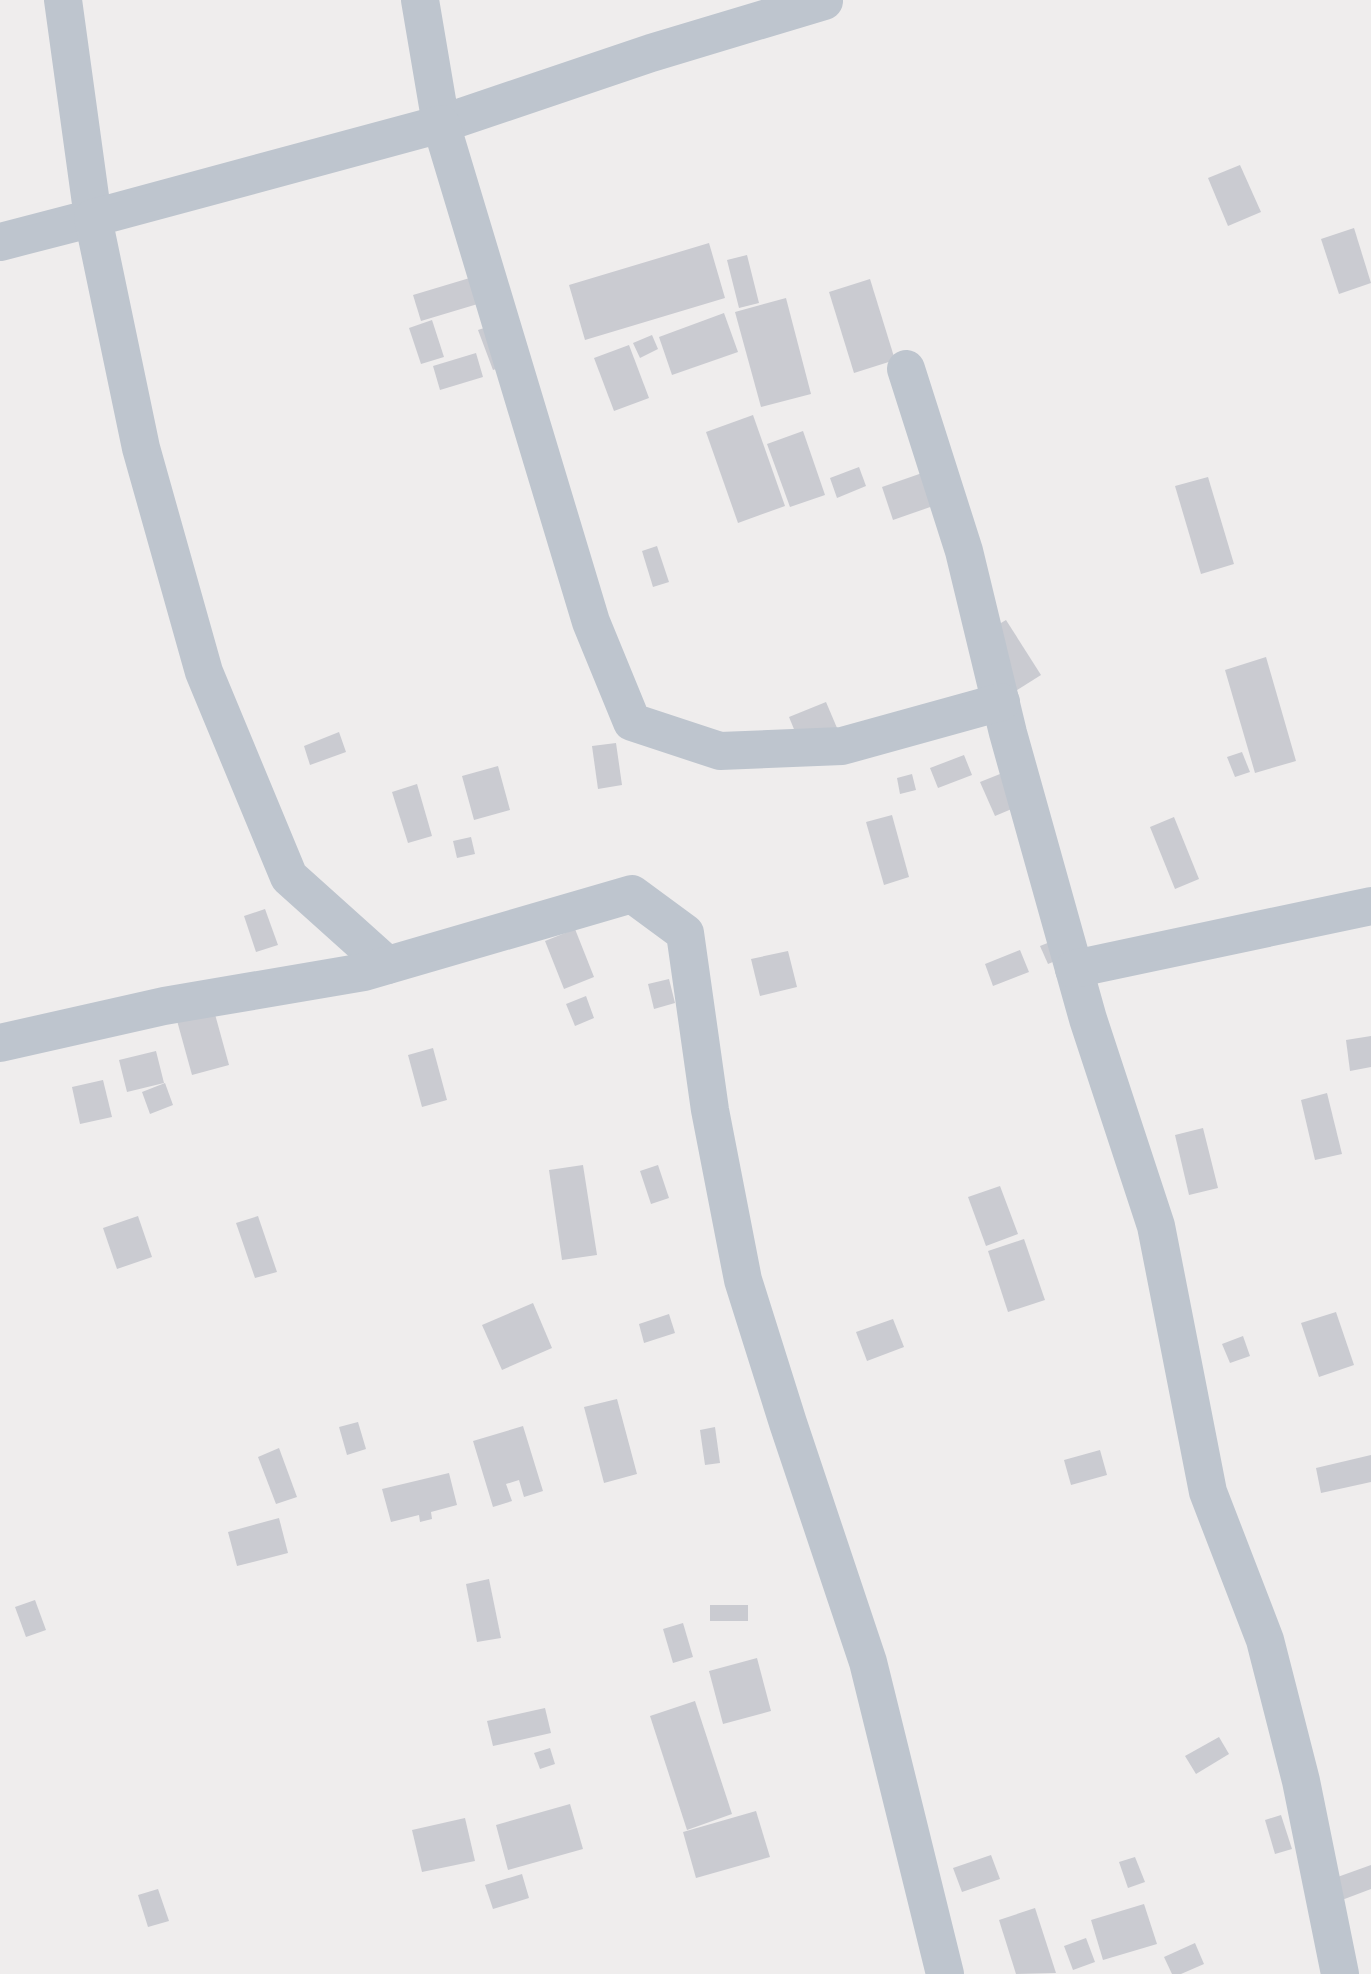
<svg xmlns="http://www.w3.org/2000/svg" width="1371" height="1974" viewBox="0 0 1371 1974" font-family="'Public Sans',sans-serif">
<rect width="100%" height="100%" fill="#efeded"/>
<g fill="#cacbd1">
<polygon points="1240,165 1261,212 1228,226 1208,178"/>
<polygon points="1354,228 1371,283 1339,294 1321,239"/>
<polygon points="709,243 725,298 585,340 569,285"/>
<polygon points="747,255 759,303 739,308 727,260"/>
<polygon points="483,274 491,300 421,321 413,295"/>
<polygon points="870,279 895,360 854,373 829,292"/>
<polygon points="786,298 811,394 761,407 735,312"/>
<polygon points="724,313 738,352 672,375 659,337"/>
<polygon points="432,320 444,357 421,364 409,328"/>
<polygon points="496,324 510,364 493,370 478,330"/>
<polygon points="652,335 658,349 640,358 633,343"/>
<polygon points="629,345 649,398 614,411 594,358"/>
<polygon points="476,353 483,377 440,390 433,366"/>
<polygon points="753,415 785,506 738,523 706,432"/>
<polygon points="803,431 825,495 790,507 767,444"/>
<polygon points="859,467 866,486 837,498 830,478"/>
<polygon points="925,472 936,505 893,520 882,487"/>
<polygon points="1208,477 1234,564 1201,574 1175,486"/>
<polygon points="657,546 669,582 653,587 642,551"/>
<polygon points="1006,620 1041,675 1009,695 974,639"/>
<polygon points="1266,657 1296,761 1255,773 1225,670"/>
<polygon points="826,702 840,735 803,751 789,717"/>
<polygon points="339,732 346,752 310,765 304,746"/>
<polygon points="616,743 622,785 598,789 592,746"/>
<polygon points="1242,752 1250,772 1235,777 1227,757"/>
<polygon points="964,755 972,775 938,788 930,768"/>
<polygon points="498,766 510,810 474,820 462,776"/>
<polygon points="912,774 916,790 900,794 897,778"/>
<polygon points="1000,774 1014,808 995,816 980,782"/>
<polygon points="417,784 432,836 408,843 392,792"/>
<polygon points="892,815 909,877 884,885 866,822"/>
<polygon points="1174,817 1199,879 1175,889 1150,827"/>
<polygon points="471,837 475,854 457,858 453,841"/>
<polygon points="265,909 278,945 256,952 244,916"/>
<polygon points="575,929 594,977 564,989 545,941"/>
<polygon points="1070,934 1077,952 1048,964 1040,946"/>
<polygon points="1020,950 1029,972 993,986 985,964"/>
<polygon points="788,951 797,987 760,996 751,959"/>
<polygon points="669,979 675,1003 654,1009 648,984"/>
<polygon points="586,996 594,1018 575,1026 566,1004"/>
<polygon points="213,1007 229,1065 192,1075 176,1017"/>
<polygon points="1371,1036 1371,1067 1350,1071 1346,1040"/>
<polygon points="433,1048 447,1100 422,1107 408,1055"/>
<polygon points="156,1051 164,1083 127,1092 119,1060"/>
<polygon points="103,1080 112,1117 80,1124 72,1087"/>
<polygon points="165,1083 173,1105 150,1114 142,1092"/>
<polygon points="1327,1093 1342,1154 1315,1160 1301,1100"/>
<polygon points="1203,1128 1218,1188 1189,1195 1175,1135"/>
<polygon points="583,1165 597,1255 562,1260 549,1170"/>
<polygon points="658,1165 669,1198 651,1204 640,1171"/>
<polygon points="1000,1186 1018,1234 986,1246 968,1197"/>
<polygon points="138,1216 152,1257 117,1269 103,1228"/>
<polygon points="258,1216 277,1272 255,1278 236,1223"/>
<polygon points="1024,1239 1045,1300 1008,1312 988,1251"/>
<polygon points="533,1303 552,1348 502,1370 482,1325"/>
<polygon points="1336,1312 1354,1365 1319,1377 1301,1323"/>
<polygon points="669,1314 675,1333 644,1343 639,1324"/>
<polygon points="893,1319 904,1347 867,1361 856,1332"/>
<polygon points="1243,1336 1250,1356 1230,1363 1222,1344"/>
<polygon points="617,1399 637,1474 604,1483 584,1407"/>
<polygon points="358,1422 366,1449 347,1455 339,1427"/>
<polygon points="523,1426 543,1491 524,1497 519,1480 506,1484 512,1501 493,1507 473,1441"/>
<polygon points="715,1427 720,1463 705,1465 700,1430"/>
<polygon points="279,1448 297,1497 276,1504 258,1457"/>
<polygon points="1100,1450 1107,1475 1071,1485 1064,1460"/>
<polygon points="1371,1455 1371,1482 1321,1493 1316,1468"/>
<polygon points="449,1473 457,1505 431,1512 432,1519 420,1522 419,1515 391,1522 382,1489"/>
<polygon points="279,1518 288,1553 237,1566 228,1532"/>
<polygon points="489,1579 501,1638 477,1642 466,1584"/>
<polygon points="35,1600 46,1630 26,1637 15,1607"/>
<rect x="710" y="1605" width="38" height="16"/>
<polygon points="683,1623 693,1657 673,1663 663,1629"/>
<polygon points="757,1658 771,1711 723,1724 709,1671"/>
<polygon points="695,1701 732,1814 687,1830 650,1716"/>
<polygon points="545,1708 551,1733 493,1746 487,1721"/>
<polygon points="1219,1737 1229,1754 1196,1774 1185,1756"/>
<polygon points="550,1748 555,1764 540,1769 534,1753"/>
<polygon points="570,1804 583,1849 508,1870 496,1825"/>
<polygon points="756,1811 770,1857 696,1878 683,1832"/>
<polygon points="1281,1815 1292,1849 1275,1854 1265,1820"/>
<polygon points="465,1818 475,1861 422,1872 412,1830"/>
<polygon points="991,1855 1000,1879 962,1892 953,1868"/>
<polygon points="1135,1857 1145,1882 1128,1888 1119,1862"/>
<polygon points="1371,1865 1371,1889 1326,1906 1318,1884"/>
<polygon points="522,1874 529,1898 493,1909 485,1885"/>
<polygon points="158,1889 169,1921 148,1927 138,1895"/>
<polygon points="1144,1904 1157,1944 1103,1960 1091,1920"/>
<polygon points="1035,1908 1056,1973 1016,1974 999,1920"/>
<polygon points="1086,1938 1095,1962 1073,1970 1064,1946"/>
<polygon points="1195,1943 1204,1964 1181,1974 1172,1974 1164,1957"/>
</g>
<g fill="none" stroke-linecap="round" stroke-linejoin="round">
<g stroke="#bec5ce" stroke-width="38">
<polyline points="420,0 441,124 651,53 824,1"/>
<polyline points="0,242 93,218 63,0"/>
<polyline points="906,369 964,551 1008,733 1088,1019 1156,1226 1208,1492 1265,1640 1301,1781 1340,1974"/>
<polyline points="387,965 289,877 204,672 141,448 93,218 441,124 591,622 632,722 720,751 842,746 1001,702"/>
<polyline points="1074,969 1371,906"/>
<polyline points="0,1043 164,1006 364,972 632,894 685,933 710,1110 743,1280 788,1423 868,1662 945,1974"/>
</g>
</g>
</svg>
